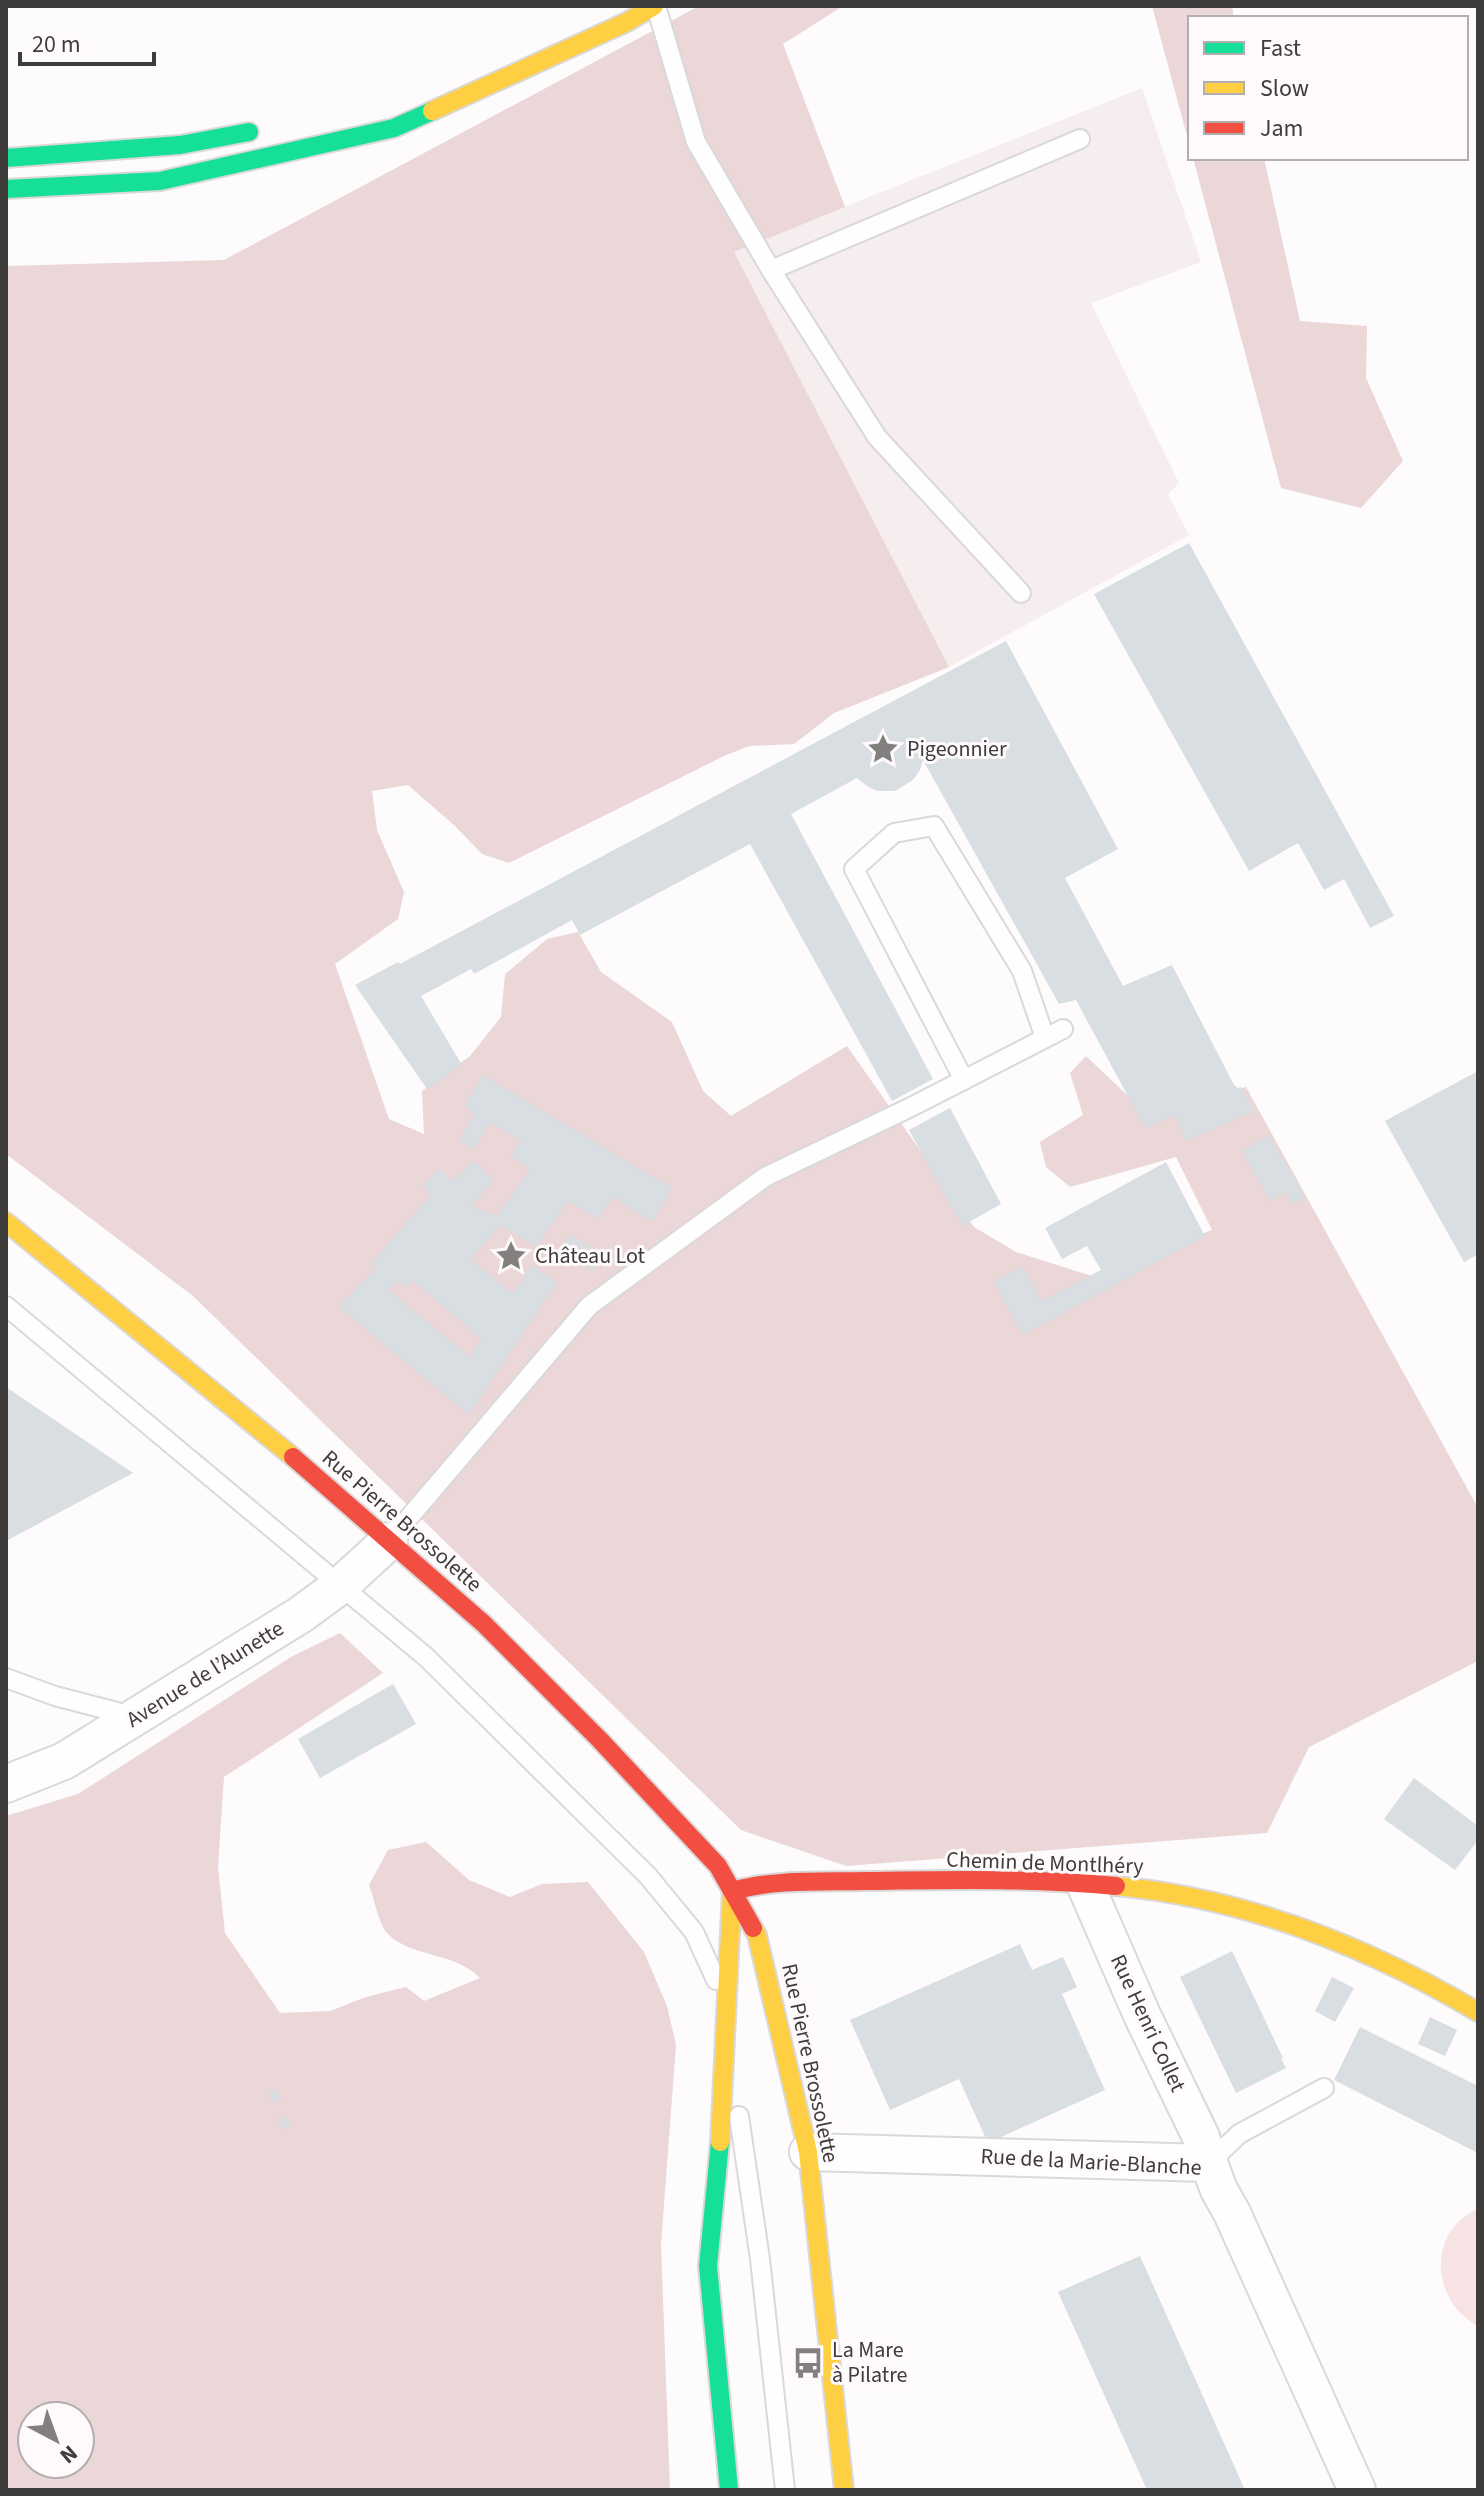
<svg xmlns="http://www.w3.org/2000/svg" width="1484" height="2496" viewBox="0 0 1484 2496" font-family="'Source Sans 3',sans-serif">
<rect width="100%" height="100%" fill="#fdfbfc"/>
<polygon fill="#f6edee" points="1142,88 1201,262 1091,303 1179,483 1168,494 1189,535 949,667 733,251"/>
<path fill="#f7e2e4" d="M1478 2209V2326C1431 2302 1426 2231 1478 2209Z"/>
<g fill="#ebd6d8" fill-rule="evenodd">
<polygon points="699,6 843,6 783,44 845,207 734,252 949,667 834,713 794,744 749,746 724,756 509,863 482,854 455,826 408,785 372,791 377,830 404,892 398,919 335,964 389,1119 424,1134 422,1091 470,1056 501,1017 505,974 547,939 578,932 601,972 672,1022 703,1091 731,1116 847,1046 974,1227 1016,1252 1098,1278 1212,1230 1176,1157 1070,1187 1046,1167 1040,1142 1083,1115 1070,1073 1086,1056 1144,1111 1246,1087 1478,1508 1478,1661 1309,1747 1267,1833 846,1866 741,1830 193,1296 6,1154 6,266 224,260"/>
<polygon points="1152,6 1232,6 1234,18 1190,18 1190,147"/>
<polygon points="1193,158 1264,158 1300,321 1367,326 1366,378 1403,461 1361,508 1281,488"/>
<path d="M340 1633 383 1673 224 1777 218 1867 225 1933 280 2013 330 2011 366 1997 406 1987 424 2001 480 1978C454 1951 409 1958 386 1932 378 1921 374 1898 369 1885L388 1850 426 1842 469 1880 510 1897 542 1884 588 1882 644 1952 667 2006 676 2045 661 2244 670 2490H6V1816L78 1794 291 1657ZM32 2416H80V2464H32Z"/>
</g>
<g fill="#d8dee1" fill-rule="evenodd">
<polygon points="1189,543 1394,916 1370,928 1344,879 1324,890 1298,843 1249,871 1094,594"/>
<polygon points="1006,641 1118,849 1065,878 1123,986 1172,965 1234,1085 1238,1088 1241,1087 1254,1111 1186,1141 1175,1115 1145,1128 1076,1000 1059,1004 923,760 920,770 913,780 895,791 877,791 867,786 857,778 791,814 933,1079 892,1101 750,844 580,935 572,920 474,974 471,969 421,996 462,1065 427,1089 355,985 398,962 400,964"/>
<polygon points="1478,1071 1478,1254 1464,1262 1385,1121"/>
<path d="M483 1075 672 1188 652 1222 612 1197 598 1219 568 1201 536 1247 500 1225 470 1260 513 1293 532 1265 557 1282 469 1415 339 1307 376 1268 371 1263 431 1195 423 1185 440 1168 453 1181 474 1161 494 1181 471 1205 497 1216 530 1169 511 1156 521 1141 490 1122 473 1150 459 1140 475 1113 465 1106ZM398 1281 406 1287 413 1281 482 1339 470 1357 388 1290Z"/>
<polygon points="950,1108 1001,1204 962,1226 909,1130"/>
<polygon points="1269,1135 1305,1197 1293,1204 1286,1192 1270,1201 1242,1151"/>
<polygon points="1166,1162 1205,1236 1023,1335 994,1282 1022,1266 1042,1301 1101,1270 1087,1246 1062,1259 1045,1228"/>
<polygon points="570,1234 583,1243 568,1265 555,1256"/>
<polygon points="586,1243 603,1255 592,1271 575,1258"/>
<polygon points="6,1387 133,1473 6,1541"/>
<polygon points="393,1684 416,1724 320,1778 298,1739"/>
<polygon points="1414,1778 1478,1826 1478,1840 1455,1870 1384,1819"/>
<polygon points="1020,1944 1032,1970 1063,1957 1077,1987 1062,1994 1105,2090 988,2143 959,2079 890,2110 850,2020"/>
<polygon points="1232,1951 1283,2058 1281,2059 1286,2068 1236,2093 1180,1977"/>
<polygon points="1332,1977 1354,1988 1335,2022 1315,2011"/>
<polygon points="1430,2017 1457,2030 1445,2056 1418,2044"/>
<polygon points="1360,2027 1478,2086 1478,2153 1334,2080"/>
<polygon points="276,2089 281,2099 272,2103 268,2092"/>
<polygon points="287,2116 290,2126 283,2130 279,2119"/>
<polygon points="1140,2256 1245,2490 1147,2490 1058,2292"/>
</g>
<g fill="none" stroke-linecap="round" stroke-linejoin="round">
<defs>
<g id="lane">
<polyline points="656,6 696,142 771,270 877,437 1021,593"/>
<polyline points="771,270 1080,139"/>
<polyline points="964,1080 854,869 894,833 934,826 1022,971 1045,1038"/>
<polyline points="6,1306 426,1657 648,1876 694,1932 716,1980"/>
<polyline points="389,1541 589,1306 765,1177 911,1107 1063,1029"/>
<polyline points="6,1678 55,1696 132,1716"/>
<polyline points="739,2116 760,2259 785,2490"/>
<polyline points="1209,2163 1239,2134 1324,2088"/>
</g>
<g id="street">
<polyline points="6,1784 64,1761 300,1615 341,1585 389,1541"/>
<polyline points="1085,1884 1142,2015 1201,2137 1209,2163"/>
<polyline points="808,2152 1209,2163 1219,2190 1232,2213 1357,2490"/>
</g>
<g id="fast">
<polyline points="6,158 180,145 249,132"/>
<polyline points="6,189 160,181 394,128 432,111"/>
<polyline points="720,2142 708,2266 729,2490"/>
</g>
<g id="slow">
<polyline points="432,111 627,22 654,6"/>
<polyline points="6,1222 293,1457"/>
<path d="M1116 1886C1245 1898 1368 1947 1478 2012"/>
<polyline points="753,1928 757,1935 808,2152 844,2490"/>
<polyline points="720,2142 732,1891"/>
</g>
<g id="jam">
<polyline points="293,1457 484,1624 599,1739 718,1866 753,1928"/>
<path d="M732 1891C775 1879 821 1882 866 1881 949 1880 1033 1878 1116 1886"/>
</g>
</defs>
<use href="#lane" stroke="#dad8d8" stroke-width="22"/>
<use href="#street" stroke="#dad8d8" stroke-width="40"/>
<use href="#fast" stroke="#dad8d8" stroke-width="22"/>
<use href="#slow" stroke="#dad8d8" stroke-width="22"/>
<use href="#jam" stroke="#dad8d8" stroke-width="22"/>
<use href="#lane" stroke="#fffeff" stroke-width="18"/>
<use href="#street" stroke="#fffeff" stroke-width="36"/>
<use href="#fast" stroke="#16e098" stroke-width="18"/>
<use href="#slow" stroke="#ffcf43" stroke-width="18"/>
<use href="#jam" stroke="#f24e42" stroke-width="18"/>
</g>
<defs>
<symbol id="sight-bare" viewBox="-9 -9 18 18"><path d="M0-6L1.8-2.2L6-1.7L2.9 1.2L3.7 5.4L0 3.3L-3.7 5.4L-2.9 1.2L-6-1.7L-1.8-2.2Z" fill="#827f7f" stroke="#fefafb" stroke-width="2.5" paint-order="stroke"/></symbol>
<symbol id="bus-bare" viewBox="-9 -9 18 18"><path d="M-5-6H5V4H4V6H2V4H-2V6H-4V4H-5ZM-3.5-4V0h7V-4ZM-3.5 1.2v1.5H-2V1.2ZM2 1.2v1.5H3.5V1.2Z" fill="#827f7f" stroke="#fefafb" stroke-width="2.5" paint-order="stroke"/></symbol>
</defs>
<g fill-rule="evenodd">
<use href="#sight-bare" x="861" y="727" width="44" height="44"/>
<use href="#sight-bare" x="489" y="1234" width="44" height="44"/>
<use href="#bus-bare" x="786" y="2341" width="44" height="44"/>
</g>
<g text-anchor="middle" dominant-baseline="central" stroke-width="6" stroke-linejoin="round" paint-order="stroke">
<g font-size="22" fill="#3f3c3c" stroke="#fefafb" text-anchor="start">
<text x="907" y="749">Pigeonnier</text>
<text x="535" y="1256">Château Lot</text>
<text x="832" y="2350">La Mare<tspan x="832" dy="25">à Pilatre</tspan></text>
</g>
<g font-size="22" fill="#3f3c3c" stroke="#fefafb">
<text transform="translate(402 1521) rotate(41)">Rue Pierre Brossolette</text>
<text transform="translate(205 1674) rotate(-32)">Avenue de l’Aunette</text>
<text transform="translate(1045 1863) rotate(2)">Chemin de Montlhéry</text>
<text transform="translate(1148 2023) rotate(65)">Rue Henri Collet</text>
<text transform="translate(810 2063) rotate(78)">Rue Pierre Brossolette</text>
<text transform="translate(1091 2162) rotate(3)">Rue de la Marie-Blanche</text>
</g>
</g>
<rect width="1484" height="2496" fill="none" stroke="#3f3c3c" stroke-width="16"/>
<rect x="1188" y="16" width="280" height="144" fill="#fefafb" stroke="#b2aeaf" stroke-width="2"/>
<rect x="1204" y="42" width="40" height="12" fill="#16e098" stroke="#b2aeaf" stroke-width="2"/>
<text x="1260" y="56" font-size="24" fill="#3f3c3c">Fast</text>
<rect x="1204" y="82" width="40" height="12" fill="#ffcf43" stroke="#b2aeaf" stroke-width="2"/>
<text x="1260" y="96" font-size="24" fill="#3f3c3c">Slow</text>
<rect x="1204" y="122" width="40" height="12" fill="#f24e42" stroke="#b2aeaf" stroke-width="2"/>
<text x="1260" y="136" font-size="24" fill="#3f3c3c">Jam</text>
<g transform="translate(56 2440) rotate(139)"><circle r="38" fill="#fefafb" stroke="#b2aeaf" stroke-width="2"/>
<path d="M0-6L14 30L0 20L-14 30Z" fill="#827f7f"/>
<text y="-12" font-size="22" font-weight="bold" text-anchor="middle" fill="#3f3c3c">N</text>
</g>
<path d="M20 52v12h134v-12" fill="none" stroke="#3f3c3c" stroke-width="4"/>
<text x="32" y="52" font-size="24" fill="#3f3c3c" stroke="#fefafb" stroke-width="6" paint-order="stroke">20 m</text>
</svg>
